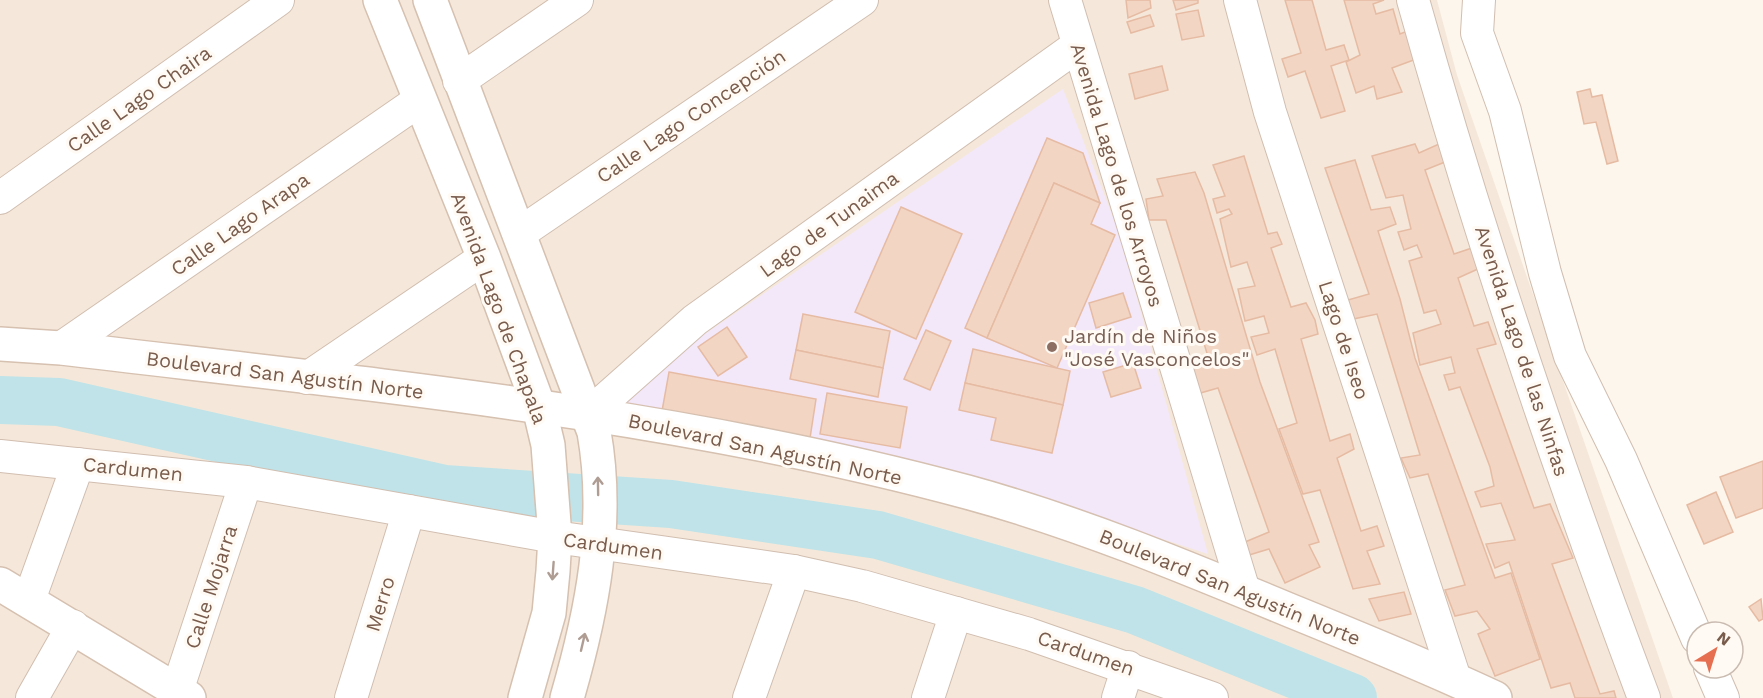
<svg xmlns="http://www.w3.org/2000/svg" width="1763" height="698" viewBox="0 0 1763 698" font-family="'Work Sans',sans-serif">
<rect width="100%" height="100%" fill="#fdf6ec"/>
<polygon fill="#f5e8da" points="0,0 1437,0 1457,75 1673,698 0,698"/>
<polygon fill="#f3e8fa" points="1063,89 1118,230 1208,554 1034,497 631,409 627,401 633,383"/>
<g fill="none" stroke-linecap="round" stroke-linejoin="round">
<polyline stroke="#bfe3e8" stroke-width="48" points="0,400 59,402 444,489 671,504 878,535 1135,610 1353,698"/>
</g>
<g fill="#f3d5c3" stroke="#e6bba3" stroke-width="1.5">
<polygon points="1126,0 1150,0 1151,8 1128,18"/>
<polygon points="1173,0 1198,0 1198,3 1176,10"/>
<polygon points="1285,0 1312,0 1326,50 1344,45 1349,60 1331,66 1345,111 1321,118 1305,71 1288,77 1282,59 1301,53"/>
<polygon points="1344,0 1384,0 1373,4 1376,14 1393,9 1400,34 1410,30 1419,58 1392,68 1402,92 1377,99 1374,86 1356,93 1346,62 1360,55"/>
<polygon points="1198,10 1204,36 1182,40 1176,14"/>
<polygon points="1150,15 1154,26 1131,33 1127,22"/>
<polygon points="1162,66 1168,90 1135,99 1129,74"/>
<polygon points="1590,89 1592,97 1602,95 1618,161 1607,164 1596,122 1584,124 1577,92"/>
<polygon points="1047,138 1083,153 1100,203 1054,183 987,338 965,328"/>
<polygon points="1415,144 1419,153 1439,144 1445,162 1425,170 1454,254 1472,248 1480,268 1458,278 1474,326 1488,322 1496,344 1477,349 1534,508 1550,504 1573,558 1552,564 1600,694 1614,691 1616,698 1575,698 1570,683 1551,688 1509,562 1495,568 1486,544 1515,540 1501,503 1481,507 1475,492 1494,486 1490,467 1460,387 1449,390 1444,375 1455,373 1451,357 1420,365 1413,333 1441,324 1436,310 1424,313 1409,261 1422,257 1417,245 1404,250 1398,232 1411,229 1403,195 1386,198 1372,156"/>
<polygon points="1244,156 1268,234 1277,232 1282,244 1271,248 1291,307 1306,303 1315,320 1318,334 1301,339 1330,441 1350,434 1354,449 1337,458 1361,531 1377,526 1384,546 1367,551 1380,584 1353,589 1320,490 1303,494 1279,429 1297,423 1275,349 1257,355 1251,337 1269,333 1264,316 1245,321 1238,289 1255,286 1247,262 1231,267 1220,219 1232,214 1229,209 1217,213 1213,199 1225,196 1213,165"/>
<polygon points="1355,160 1371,210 1390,207 1396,224 1378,231 1400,299 1415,358 1495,578 1511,573 1540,659 1495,676 1478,634 1490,629 1477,611 1455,616 1445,590 1465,585 1428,474 1410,478 1401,458 1420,455 1377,314 1353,319 1348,300 1369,294 1325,168"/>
<polygon points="1195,172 1204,193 1260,382 1319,542 1309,545 1320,567 1285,583 1269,549 1249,555 1245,542 1269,532 1218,388 1197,394 1190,369 1210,363 1166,220 1149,220 1146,199 1163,196 1157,179"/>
<polygon points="1054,183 1100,203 1091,224 1115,235 1057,368 987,338"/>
<polygon points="901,207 962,234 916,339 855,312"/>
<polygon points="1123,293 1131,317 1096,328 1089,303"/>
<polygon points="803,314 890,331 883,368 796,350"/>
<polygon points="727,327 747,357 718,376 698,347"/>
<polygon points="926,330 951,341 930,390 904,379"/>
<polygon points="973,349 1070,371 1063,405 965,383"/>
<polygon points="796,350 883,368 878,397 790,379"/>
<polygon points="1133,363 1141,388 1111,397 1103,372"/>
<polygon points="669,372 816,399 810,438 662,411"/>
<polygon points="965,383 1063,405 1052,453 991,440 996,418 959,410"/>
<polygon points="827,393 907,407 900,448 820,434"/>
<polygon points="1763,461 1763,508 1736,518 1720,477"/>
<polygon points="1716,492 1733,532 1704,544 1687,505"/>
<polygon points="1404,592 1411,614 1379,621 1369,599"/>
<polygon points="1761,599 1763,619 1759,621 1749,607"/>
</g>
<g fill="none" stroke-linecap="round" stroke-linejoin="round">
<defs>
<g id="street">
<polyline points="1065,0 1244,591"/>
<polyline points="1240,0 1270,112 1455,679"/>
<path d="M1413 0C1479 236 1558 469 1644 698"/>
<polyline points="1479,0 1477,33 1505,111 1545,273 1570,356 1621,460 1697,638"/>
<polyline points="459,81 577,0"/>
<polyline points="0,198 278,0"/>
<polyline points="520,233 862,0"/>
<polyline points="61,348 420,100"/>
<polyline points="307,378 484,258"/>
<polyline points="589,414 695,320 1077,46"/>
<polyline points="0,456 246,482 555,537 794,571 862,586 1029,634 1212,698"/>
<polyline points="29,600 78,464"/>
<polyline points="1710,668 1723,698"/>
<polyline points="177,691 246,482"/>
<polyline points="32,698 73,626"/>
<polyline points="351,698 409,511"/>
<polyline points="749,698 794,571"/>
<polyline points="928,698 956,613"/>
<polyline points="1118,698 1128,667"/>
</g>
<g id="secondary">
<polyline points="380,0 484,258 539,407 548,445 555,537 553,571 549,613 525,698"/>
<path d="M430 0 594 432C610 522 592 612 567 698"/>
<path d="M0 344 61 348C364 384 671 412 967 492 1077 522 1183 566 1289 610 1358 638 1427 666 1495 698"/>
<polyline points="0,584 189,698"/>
</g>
</defs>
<use href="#street" stroke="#d1beb0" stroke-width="34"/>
<use href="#secondary" stroke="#d6c0b0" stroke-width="36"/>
<use href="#street" stroke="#fff" stroke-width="32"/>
<use href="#secondary" stroke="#fff" stroke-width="33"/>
</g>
<defs><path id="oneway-shaft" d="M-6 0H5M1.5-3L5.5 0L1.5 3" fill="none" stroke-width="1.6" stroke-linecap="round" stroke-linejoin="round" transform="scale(1.5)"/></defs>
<g stroke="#af9d94">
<use href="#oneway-shaft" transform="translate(598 486) rotate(-91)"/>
<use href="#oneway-shaft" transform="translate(553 571) rotate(94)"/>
<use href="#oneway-shaft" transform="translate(583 642) rotate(-77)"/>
</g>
<circle fill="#8d6e63" stroke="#fffaf3" stroke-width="2" cx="1052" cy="347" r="6"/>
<g text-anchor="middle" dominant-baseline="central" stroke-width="6" stroke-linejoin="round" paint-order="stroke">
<g font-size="20" fill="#7a5c4d" stroke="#fffaf3">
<text transform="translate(139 99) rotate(-35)">Calle Lago Chaira</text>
<text transform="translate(691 116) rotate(-34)">Calle Lago Concepción</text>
<text transform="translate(1117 175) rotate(73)">Avenida Lago de los Arroyos</text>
<text transform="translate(240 224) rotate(-35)">Calle Lago Arapa</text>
<text transform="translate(829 224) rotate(-36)">Lago de Tunaima</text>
<text transform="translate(499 308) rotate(70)">Avenida Lago de Chapala</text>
<text transform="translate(1344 340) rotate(72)">Lago de Iseo</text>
<text transform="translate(1522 351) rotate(72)">Avenida Lago de las Ninfas</text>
<text transform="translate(285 375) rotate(7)">Boulevard San Agustín Norte</text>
<text transform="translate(765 449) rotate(12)">Boulevard San Agustín Norte</text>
<text transform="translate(133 469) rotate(6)">Cardumen</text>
<text transform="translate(613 546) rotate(8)">Cardumen</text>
<text transform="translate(211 587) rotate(-72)">Calle Mojarra</text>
<text transform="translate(1230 587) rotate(22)">Boulevard San Agustín Norte</text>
<text transform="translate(380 604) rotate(-73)">Merro</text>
<text transform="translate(1086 653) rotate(19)">Cardumen</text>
</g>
<g font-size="20" fill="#785e54" stroke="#fffaf3" text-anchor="start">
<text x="1064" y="336">Jardín de Niños<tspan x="1064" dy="23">"José Vasconcelos"</tspan></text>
</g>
</g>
<g transform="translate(1715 650) rotate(38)"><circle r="28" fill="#fffaf3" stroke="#cabbb1" stroke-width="1.5"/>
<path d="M0-4.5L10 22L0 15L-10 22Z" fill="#e76f51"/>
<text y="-9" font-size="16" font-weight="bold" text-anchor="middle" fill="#7a5c4d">N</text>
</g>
</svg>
